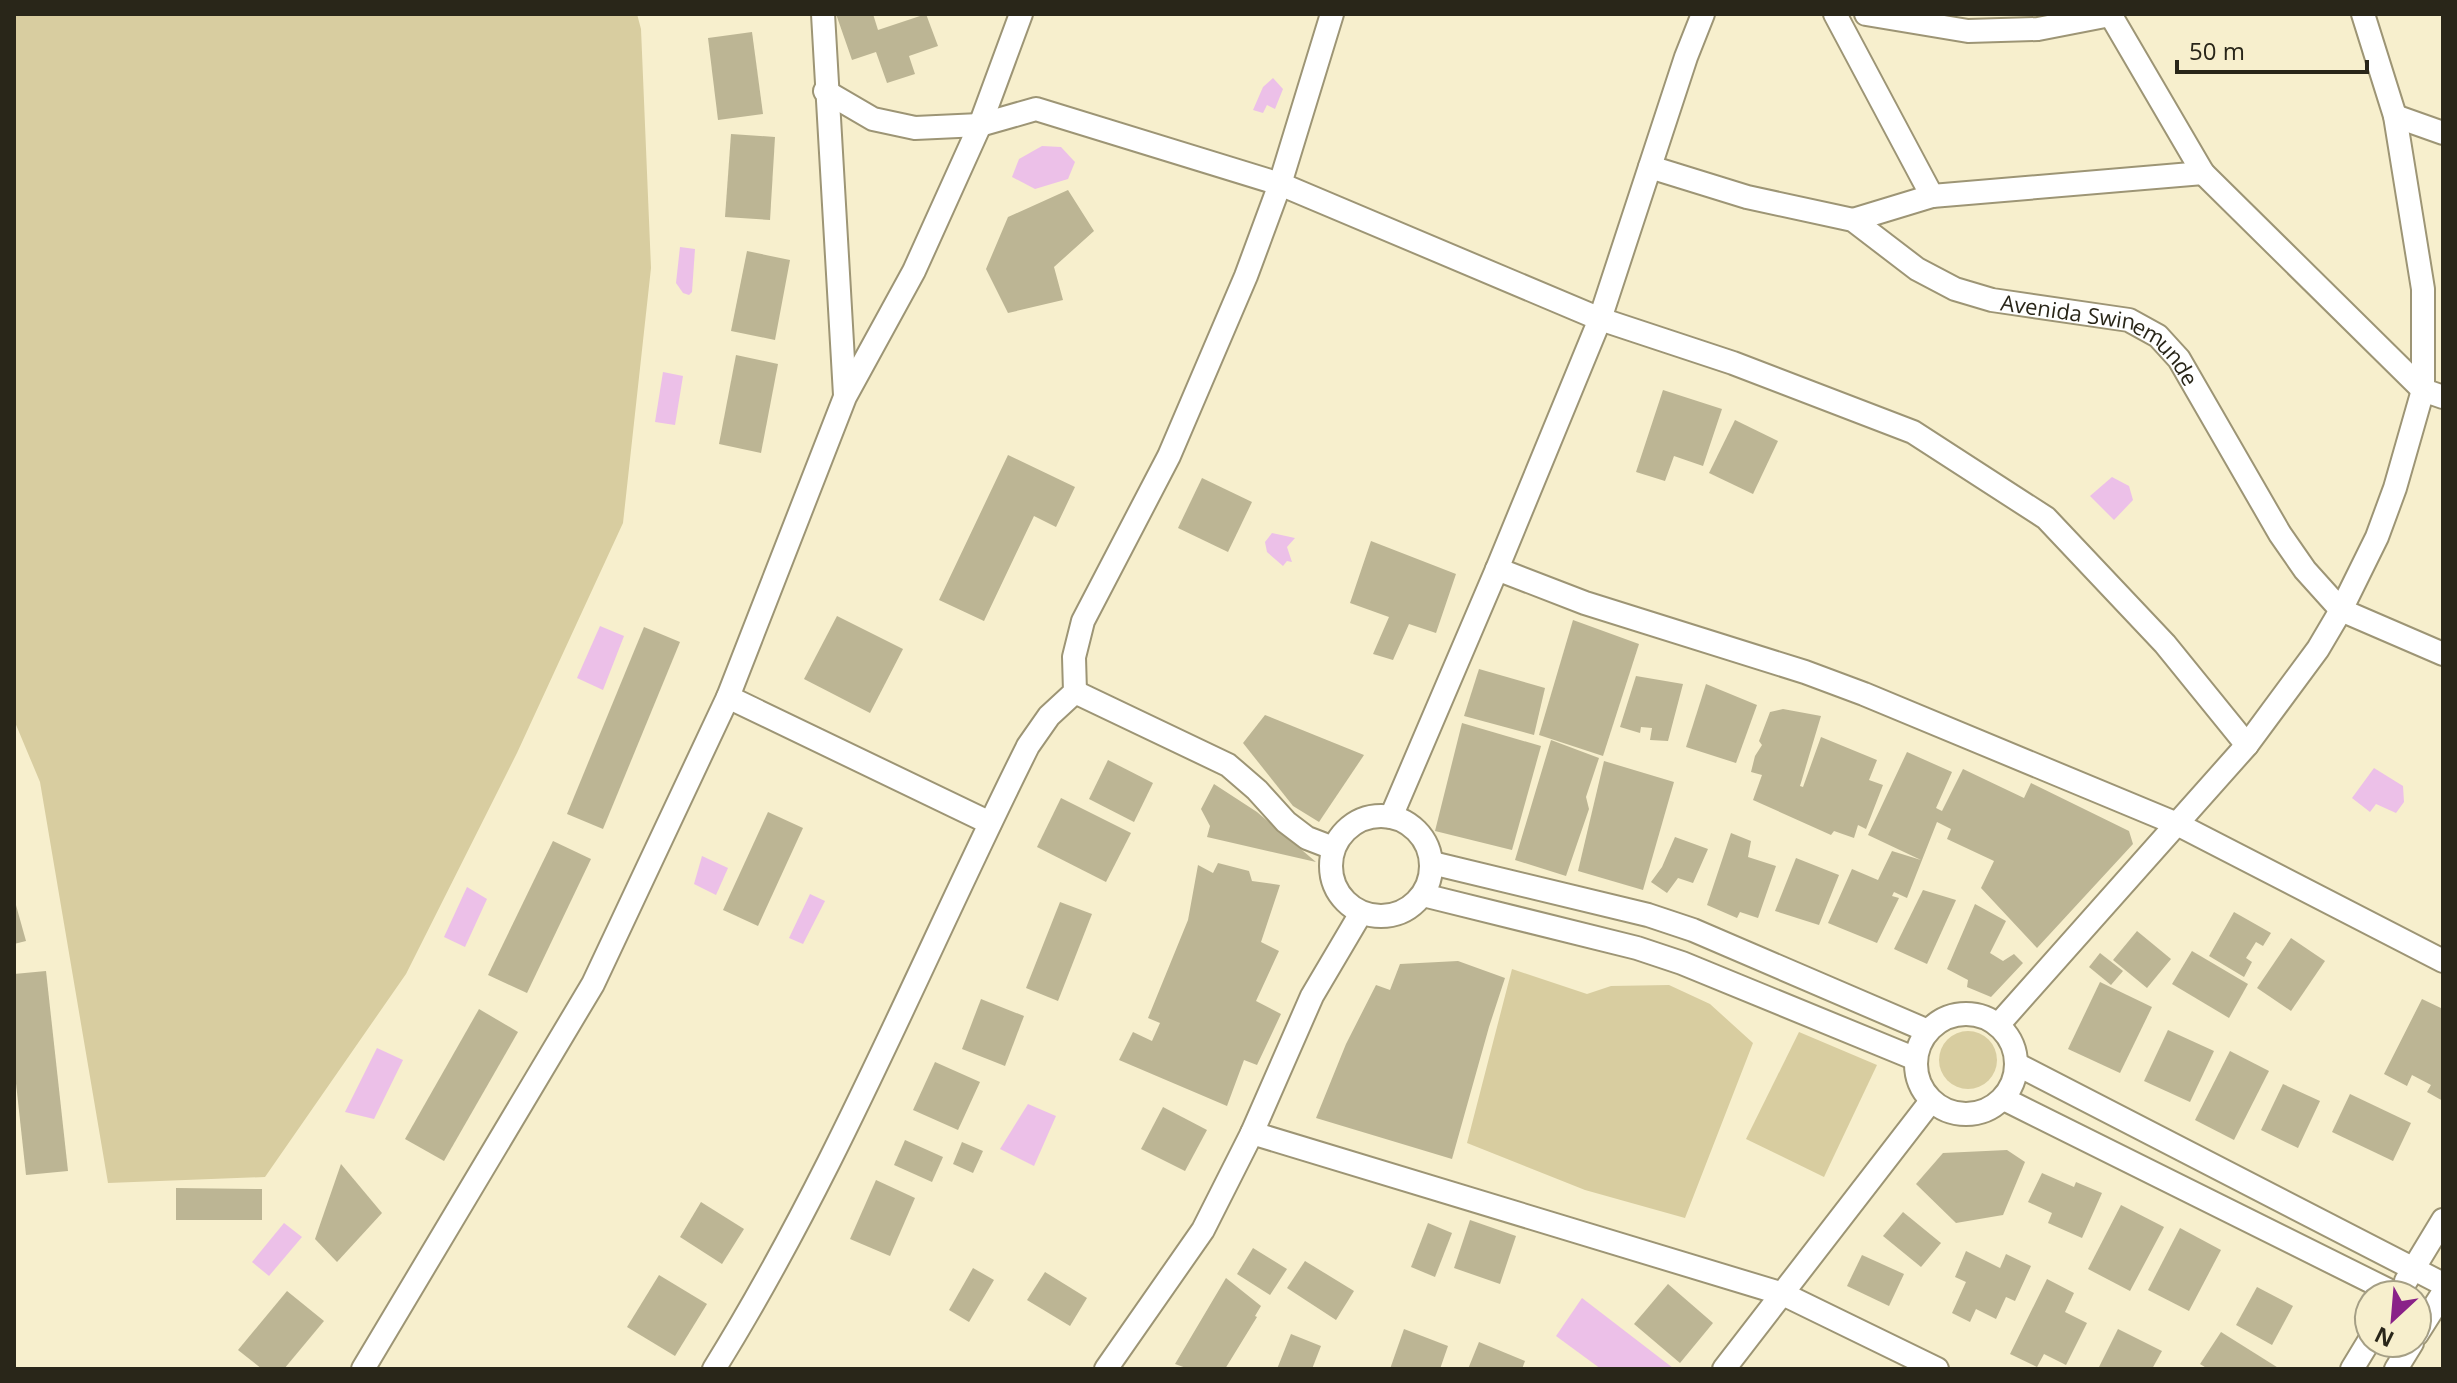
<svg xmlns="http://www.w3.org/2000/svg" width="2457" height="1383" viewBox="0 0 2457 1383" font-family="'Open Sans',sans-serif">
<rect width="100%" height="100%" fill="#f7efcd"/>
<g fill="#d8cda0">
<polygon points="14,14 637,14 641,29 651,268 623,523 517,753 406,974 265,1177 108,1183 40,782 14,720"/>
<polygon points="1512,969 1587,994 1611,986 1669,985 1710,1004 1753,1043 1685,1218 1585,1190 1467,1143"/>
<circle cx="1968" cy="1060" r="29"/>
<polygon points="1799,1032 1877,1065 1824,1177 1746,1139"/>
</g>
<g fill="#ecc0e8">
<polygon points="1273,78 1283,89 1275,109 1267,105 1263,113 1253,110 1263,87"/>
<polygon points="1042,146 1061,147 1075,162 1068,179 1035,189 1012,177 1019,159"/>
<polygon points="680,247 695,249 692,292 689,295 683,293 676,283"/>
<polygon points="663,372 683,376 675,425 655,422"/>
<polygon points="2112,477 2129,486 2133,500 2114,520 2090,496"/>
<polygon points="1272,533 1295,538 1287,547 1292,562 1287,561 1283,566 1267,552 1265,542"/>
<polygon points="600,626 624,636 603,690 577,678"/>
<polygon points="2374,768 2403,786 2404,802 2396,813 2376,804 2370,812 2352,798"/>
<polygon points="702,856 728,868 716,895 694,884"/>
<polygon points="467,887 487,899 465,947 444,937"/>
<polygon points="810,894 825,901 803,944 789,938"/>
<polygon points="377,1048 403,1060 374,1119 345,1112"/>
<polygon points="1028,1104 1056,1116 1034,1166 1000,1149"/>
<polygon points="284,1223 302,1237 269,1276 252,1262"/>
<polygon points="1582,1298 1673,1368 1601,1369 1556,1336"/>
</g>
<g fill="#bcb594">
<polygon points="836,14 873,14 878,30 926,14 938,46 909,56 915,74 887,83 876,52 852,60"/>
<polygon points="752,32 763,114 718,120 708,38"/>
<polygon points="731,134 775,137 770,220 725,217"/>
<polygon points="1068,190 1094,231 1054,267 1063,300 1008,313 986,269 1008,217"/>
<polygon points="747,251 790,260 775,340 731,331"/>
<polygon points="736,355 778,364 761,453 719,444"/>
<polygon points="1663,390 1722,409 1703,466 1674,456 1665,481 1636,472"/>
<polygon points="1735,420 1778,441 1753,494 1709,473"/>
<polygon points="1008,455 1075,487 1056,527 1034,516 984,621 939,600"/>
<polygon points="1202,478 1252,502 1228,552 1178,528"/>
<polygon points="1371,541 1456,574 1436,633 1409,624 1393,660 1373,654 1389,617 1350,603"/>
<polygon points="837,616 903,649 870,713 804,679"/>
<polygon points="1573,620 1639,644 1603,756 1539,735"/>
<polygon points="644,627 680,642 603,829 567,814"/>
<polygon points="1479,669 1545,688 1534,735 1464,716"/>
<polygon points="1636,676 1683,684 1668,741 1650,740 1652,728 1641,727 1640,733 1620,727"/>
<polygon points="1706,684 1757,705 1736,763 1686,747"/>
<polygon points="1783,709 1821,716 1800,786 1803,787 1821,737 1877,760 1869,780 1883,785 1866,829 1858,825 1854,838 1834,831 1831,835 1753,800 1762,775 1751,772 1755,756 1762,745 1759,741 1770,712"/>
<polygon points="1265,715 1364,755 1319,822 1293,806 1243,743"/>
<polygon points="1462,723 1541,746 1512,850 1435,831"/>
<polygon points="1551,740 1599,758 1586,797 1589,809 1566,876 1515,860"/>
<polygon points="1907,752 1952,772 1936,808 1942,811 1963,769 2024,798 2031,783 2129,831 2133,844 2037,948 1981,888 1994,861 1947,839 1951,829 1937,822 1907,898 1894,892 1892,896 1899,898 1877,943 1828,923 1852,869 1878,880 1892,851 1921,860 1868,835"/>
<polygon points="1108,760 1153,783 1134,822 1089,799"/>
<polygon points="1604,761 1674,782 1643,890 1578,871"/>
<polygon points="1214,784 1257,812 1316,862 1207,837 1210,826 1201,809"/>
<polygon points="1061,798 1131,833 1106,882 1037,847"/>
<polygon points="768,812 803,828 758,926 723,910"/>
<polygon points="1731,833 1751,841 1748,857 1776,866 1758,918 1740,912 1737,918 1707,905"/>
<polygon points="1675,837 1708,849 1693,883 1678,878 1667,893 1651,882 1662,867"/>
<polygon points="553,841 591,859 527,993 488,975"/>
<polygon points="1796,858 1839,875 1819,925 1775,911"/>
<polygon points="1218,863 1249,871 1252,881 1280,885 1261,942 1279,951 1256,1001 1281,1014 1257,1065 1244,1060 1227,1106 1119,1060 1133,1032 1152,1041 1160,1023 1148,1018 1188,920 1198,865 1213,873"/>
<polygon points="1923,890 1956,900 1927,964 1894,949"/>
<polygon points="14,898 26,941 14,944"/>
<polygon points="1060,902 1092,914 1058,1001 1026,988"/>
<polygon points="1975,904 2006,921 1990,953 2003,961 2014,954 2023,963 1991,997 1967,987 1968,980 1947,969"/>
<polygon points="2234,912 2271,933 2263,946 2256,942 2246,958 2252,962 2244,977 2209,956"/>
<polygon points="2137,931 2171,959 2147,988 2113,960"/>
<polygon points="2291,938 2325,961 2291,1011 2257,988"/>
<polygon points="2192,951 2248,984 2229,1018 2172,984"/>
<polygon points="2100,953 2123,971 2111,985 2089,967"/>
<polygon points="1458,961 1505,978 1489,1027 1452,1159 1316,1118 1346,1044 1376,985 1390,990 1400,964"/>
<polygon points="46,971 68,1171 26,1175 14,1065 14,974"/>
<polygon points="2100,982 2152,1007 2120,1073 2068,1049"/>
<polygon points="981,999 1024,1016 1005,1066 962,1049"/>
<polygon points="2422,999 2443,1009 2443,1101 2427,1092 2431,1085 2412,1075 2407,1086 2384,1074"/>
<polygon points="479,1009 518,1032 444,1161 405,1139"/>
<polygon points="2168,1030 2214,1051 2190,1102 2144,1081"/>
<polygon points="2230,1051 2269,1071 2234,1140 2195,1120"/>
<polygon points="935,1062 980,1082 958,1130 913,1110"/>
<polygon points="2283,1084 2320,1101 2298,1148 2261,1130"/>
<polygon points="2350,1094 2411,1123 2393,1161 2332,1132"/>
<polygon points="1163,1107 1207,1130 1185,1171 1141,1149"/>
<polygon points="905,1140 943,1157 932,1182 894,1165"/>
<polygon points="962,1142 983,1151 973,1173 953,1164"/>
<polygon points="2007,1150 2025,1162 2003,1215 1956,1223 1916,1184 1943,1153"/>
<polygon points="341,1164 382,1213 337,1262 315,1239"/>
<polygon points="2042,1173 2074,1187 2076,1182 2102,1193 2082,1238 2048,1223 2052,1213 2028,1202"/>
<polygon points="876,1180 915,1198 890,1256 850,1239"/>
<polygon points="176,1188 262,1189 262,1220 176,1220"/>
<polygon points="701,1202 744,1229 722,1264 680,1237"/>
<polygon points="2121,1205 2164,1227 2130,1291 2088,1269"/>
<polygon points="1903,1212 1941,1243 1921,1267 1883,1236"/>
<polygon points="1470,1220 1516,1236 1500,1284 1454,1268"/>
<polygon points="1428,1223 1452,1233 1435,1277 1411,1267"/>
<polygon points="2180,1228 2221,1250 2189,1311 2148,1290"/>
<polygon points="1253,1248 1287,1269 1270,1295 1237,1274"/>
<polygon points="1966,1251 2000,1268 2006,1254 2031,1266 2015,1301 2006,1297 1996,1319 1976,1309 1970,1322 1952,1313 1966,1282 1955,1277"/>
<polygon points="1862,1255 1904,1274 1889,1306 1847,1286"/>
<polygon points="1305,1261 1354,1291 1336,1320 1287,1288"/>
<polygon points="973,1268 994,1280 969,1322 949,1310"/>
<polygon points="1045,1272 1087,1298 1070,1326 1027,1300"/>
<polygon points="659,1275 707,1304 675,1356 627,1327"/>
<polygon points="1226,1278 1261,1306 1255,1316 1257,1317 1225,1369 1189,1369 1175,1364"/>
<polygon points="2047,1279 2074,1293 2065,1312 2087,1323 2066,1365 2044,1354 2037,1367 2010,1354"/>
<polygon points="1668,1284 1713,1323 1680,1363 1634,1324"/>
<polygon points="2257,1287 2293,1306 2272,1345 2236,1325"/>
<polygon points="287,1291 324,1321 284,1369 262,1369 238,1350"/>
<polygon points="1404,1329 1448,1346 1440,1369 1390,1369"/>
<polygon points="2118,1329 2162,1351 2152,1369 2098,1369"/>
<polygon points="2221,1332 2280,1369 2208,1369 2200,1364"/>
<polygon points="1291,1334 1321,1346 1312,1369 1277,1369"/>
<polygon points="1479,1342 1525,1361 1522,1369 1468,1369"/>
</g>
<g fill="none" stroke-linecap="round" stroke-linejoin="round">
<defs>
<g id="minor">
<polyline points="823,14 845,395"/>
<polyline points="1835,14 1932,196"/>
<polyline points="1866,14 1968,31 2038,29 2110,15"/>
<polyline points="2110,14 2203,173 2423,390 2443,397"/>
<polyline points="825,91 873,119 915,128 980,125 1036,109 1280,184 1600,319 1733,363 1913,432 2046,518 2165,644 2247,745"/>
<polyline points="2395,116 2443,133"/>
<path id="s1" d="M1650 167 1747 197 1853 220 1917 269 1955 289 1992 300 2129 320 2158 336 2179 359 2280 534 2305 570 2341 610 2443 654"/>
<polyline points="1853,220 1932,196 2203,173"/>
<polyline points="1497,569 1585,603 1805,672 1864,694 2177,824 2443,961"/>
<polyline points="1075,692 1228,765 1257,790 1286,822 1307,838 1333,848"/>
<polyline points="728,697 990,823"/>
<circle cx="1381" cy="866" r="50"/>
<polyline points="1391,817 1497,569 1600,319 1686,57 1703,14"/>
<polyline points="1432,863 1648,915 1693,930 1928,1031"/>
<polyline points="1423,895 1637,948 1682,963 1916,1059"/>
<circle cx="1966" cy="1064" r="50"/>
<polyline points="1998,1025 2247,745 2318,649 2341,610 2377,537 2395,488 2423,390 2423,289 2395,116 2363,14"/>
<polyline points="2018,1065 2443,1284"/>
<polyline points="2004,1099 2398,1295"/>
<polyline points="1252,1133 1783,1294 1937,1369"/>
<polyline points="2406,1281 2443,1220"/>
<polyline points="2417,1334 2443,1293"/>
<polyline points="363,1369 593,984 728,697 845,397 914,271 980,125 1021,14"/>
<path d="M714 1369C837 1171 924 954 1028 746L1049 716 1075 692 1074 657 1083 621 1169 456 1246 276 1280 184 1332 14"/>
<polyline points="1106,1369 1203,1230 1252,1133 1312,996 1361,913"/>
<polyline points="1724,1369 1931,1101"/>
<polyline points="2352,1369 2369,1341"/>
<polyline points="2396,1369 2412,1343"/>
</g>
</defs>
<use href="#minor" stroke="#9d9575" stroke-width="26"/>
<use href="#minor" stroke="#fff" stroke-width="22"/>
</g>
<g text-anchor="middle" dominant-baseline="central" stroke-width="8" stroke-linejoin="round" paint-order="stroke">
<g font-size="22" fill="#292619" stroke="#f7efcd">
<text stroke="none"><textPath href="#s1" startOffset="492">Avenida Swinemunde</textPath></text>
</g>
</g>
<rect width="2457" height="1383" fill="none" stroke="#292619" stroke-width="32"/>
<g transform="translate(2393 1319) rotate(206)"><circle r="38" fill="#f7efcd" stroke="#a59f85" stroke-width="2"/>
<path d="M0-6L14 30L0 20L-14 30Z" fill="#892188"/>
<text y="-12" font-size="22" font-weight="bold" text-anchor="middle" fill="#292619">N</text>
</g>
<path d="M2177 60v12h190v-12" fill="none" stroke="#292619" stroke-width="4"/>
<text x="2189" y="60" font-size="24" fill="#292619" stroke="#f7efcd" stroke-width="6" paint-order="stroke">50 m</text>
</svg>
